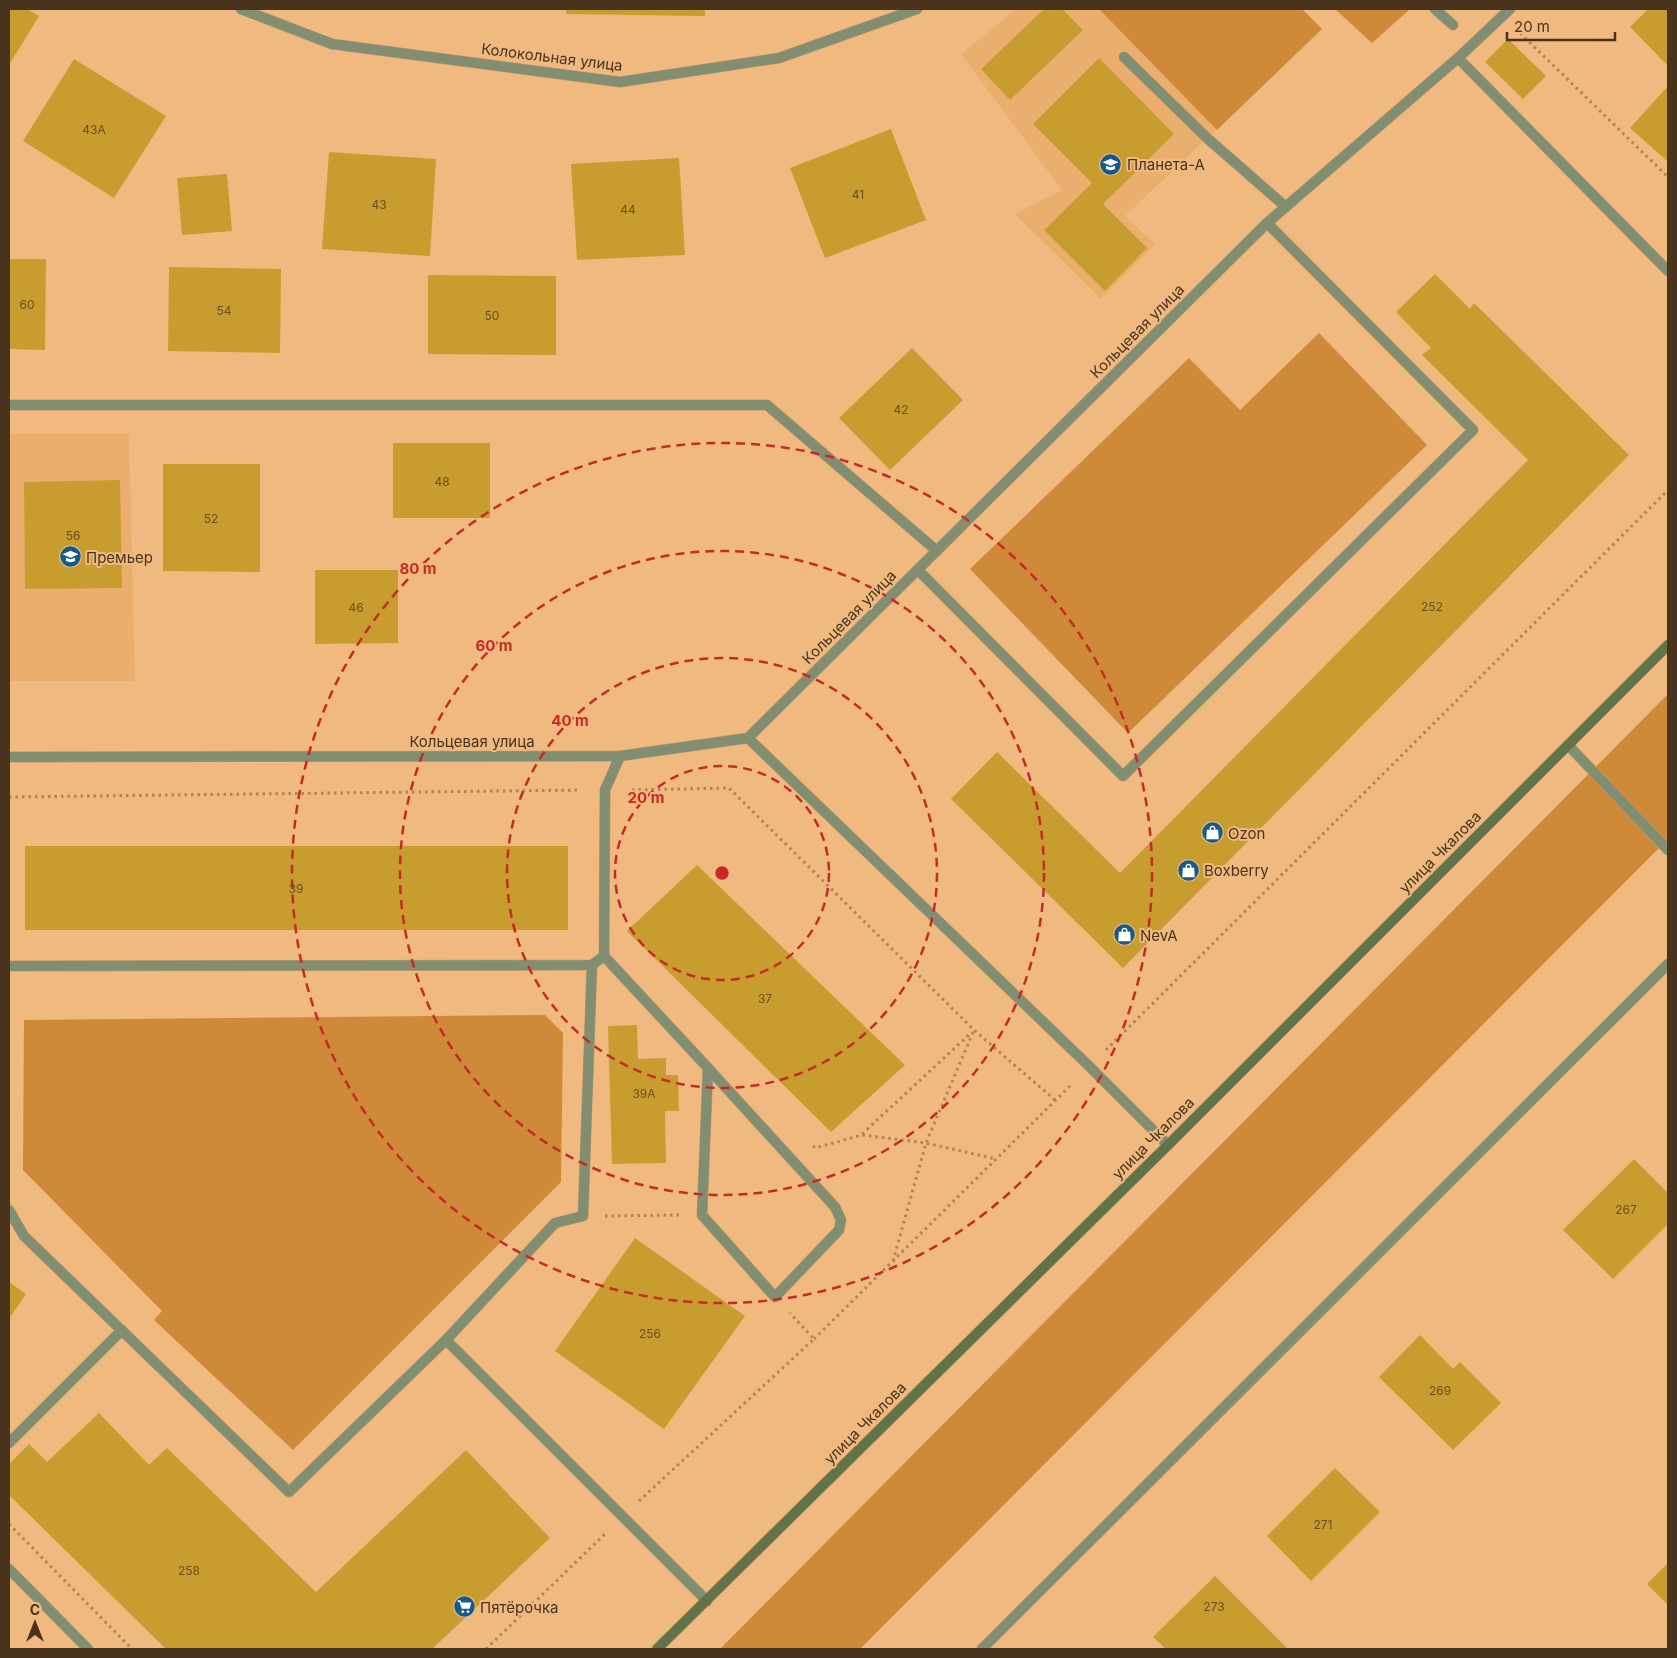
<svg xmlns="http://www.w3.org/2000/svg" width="1677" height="1658" viewBox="0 0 1677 1658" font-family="Inter,sans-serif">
<rect width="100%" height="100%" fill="#f0b980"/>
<g fill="#eaae6f">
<polygon points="1016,9 1302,9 1322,29 1125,216 1155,244 1101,299 1015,214 1062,190 961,54"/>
<polygon points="9,434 129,434 135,681 9,681"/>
</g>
<g fill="#ce8939">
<polygon points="1099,9 1302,9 1322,29 1217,130"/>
<polygon points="1335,9 1410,9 1372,43"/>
<polygon points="1319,333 1427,445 1128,733 970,569 1189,358 1240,410"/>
<polygon points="1668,694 1668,839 860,1649 720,1649"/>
<polygon points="545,1015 563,1033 561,1182 293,1450 154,1320 162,1311 23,1170 24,1020"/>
</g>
<g fill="#c89d2f">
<polygon points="9,9 27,9 39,16 9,65"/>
<polygon points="566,9 705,9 705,16 566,14"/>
<polygon points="1044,9 1062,9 1083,30 1010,100 981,69"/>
<polygon points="1648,9 1668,9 1668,66 1630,27"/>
<polygon points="1508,39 1546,76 1523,99 1485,62"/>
<polygon points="1099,58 1174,134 1103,204 1147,248 1105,291 1044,230 1092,183 1033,124"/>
<polygon points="74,59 166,116 114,198 23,141"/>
<polygon points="1668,86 1668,162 1630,128"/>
<polygon points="891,129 926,220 825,258 790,168"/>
<polygon points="329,152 436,159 430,256 322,249"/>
<polygon points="679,158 685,255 577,260 571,164"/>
<polygon points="227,174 232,231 182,235 177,178"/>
<polygon points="9,259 46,259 45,350 9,349"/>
<polygon points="169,267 281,269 280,353 168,351"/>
<polygon points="1435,274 1470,309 1474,303 1629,455 1123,968 951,799 997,752 1120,873 1528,460 1422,355 1431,348 1396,312"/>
<polygon points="428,275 556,276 556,355 428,354"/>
<polygon points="912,348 963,400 890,470 839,418"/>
<rect x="393" y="443" width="97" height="75"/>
<polygon points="163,464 260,464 260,572 163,571"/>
<polygon points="120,480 122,588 25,589 24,482"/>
<polygon points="315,570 398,570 398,643 315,644"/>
<rect x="25" y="846" width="543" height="84"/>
<polygon points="697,865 905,1065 831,1132 627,931"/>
<polygon points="637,1025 638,1059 666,1058 666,1075 678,1075 679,1111 665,1111 666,1163 612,1164 608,1026"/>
<polygon points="1634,1159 1668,1193 1668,1224 1613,1279 1563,1230"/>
<polygon points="635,1238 745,1316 664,1429 555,1351"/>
<polygon points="9,1282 26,1294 9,1319"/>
<polygon points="1420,1335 1453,1369 1460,1362 1501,1403 1453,1450 1379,1377"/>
<polygon points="99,1413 149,1465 167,1448 316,1592 466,1450 550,1538 432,1649 166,1649 9,1495 9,1464 29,1444 47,1462"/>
<polygon points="1335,1468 1380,1512 1311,1581 1267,1536"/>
<polygon points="1668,1563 1668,1605 1647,1584"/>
<polygon points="1215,1576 1288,1649 1166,1649 1153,1637"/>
</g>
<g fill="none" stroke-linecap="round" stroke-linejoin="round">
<defs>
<g id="lane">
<polyline points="1124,57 1207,138 1286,207"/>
<polyline points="1458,58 1668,271"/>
<polyline points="9,405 767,405 937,551"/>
<polyline points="918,570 1123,776 1473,430 1267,223"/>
<polyline points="604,956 708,1068 702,1215 775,1297 839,1230 841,1220 835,1207 708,1068"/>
<polyline points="9,966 592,965 604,956 605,790 620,756"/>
<polyline points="9,1210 24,1236 289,1492 446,1340 555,1223 583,1216 592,965"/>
<polyline points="446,1340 707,1601"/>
<polyline points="9,1443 122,1330"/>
<polyline points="9,1569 88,1649"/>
</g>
<g id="street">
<polyline points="241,9 332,44 620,82 779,58 917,9"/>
<polyline points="1435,9 1453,25"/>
<polyline points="748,738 1090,1067 1168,1145"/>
<polyline points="1568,745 1668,850"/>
<polyline points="9,757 620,756 748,738 1267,223 1458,58 1510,9"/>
<polyline points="982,1649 1668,964"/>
</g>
<polyline id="secondary" points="657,1649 1168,1145 1668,645"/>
</defs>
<use href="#lane" stroke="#c89968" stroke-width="11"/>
<use href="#street" stroke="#c89968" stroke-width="11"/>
<use href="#secondary" stroke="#c89968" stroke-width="11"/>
<g stroke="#ad8358" stroke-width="3" stroke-dasharray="2.5 4" stroke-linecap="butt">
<polyline points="1520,33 1668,177"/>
<polyline points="632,790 729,788 974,1030 1055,1100"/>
<polyline points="9,797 581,790"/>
<polyline points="1106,1050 1668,490"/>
<polyline points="862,1134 971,1033"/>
<polyline points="813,1146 815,1148 862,1135 926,1143 996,1159"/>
<polyline points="605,1216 679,1215"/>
<polyline points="893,1261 926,1143 974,1030"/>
<polyline points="814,1339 1073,1083"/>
<polyline points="639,1501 814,1339 790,1313"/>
<polyline points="9,1524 132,1649"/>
<polyline points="486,1649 606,1533"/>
</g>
<use href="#lane" stroke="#828e72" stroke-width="10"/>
<use href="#street" stroke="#828e72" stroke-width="10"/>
<use href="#secondary" stroke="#627349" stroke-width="10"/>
</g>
<g fill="none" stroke="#c82927" stroke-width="2.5" stroke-dasharray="9 6">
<circle cx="722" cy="873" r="107"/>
<circle cx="722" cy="873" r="215"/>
<circle cx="722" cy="873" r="322"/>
<circle cx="722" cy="873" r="430"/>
</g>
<defs>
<symbol id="school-disc" viewBox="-11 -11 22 22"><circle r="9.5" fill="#135a8e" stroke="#f0b980"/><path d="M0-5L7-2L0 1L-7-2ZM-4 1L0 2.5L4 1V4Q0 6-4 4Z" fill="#fff"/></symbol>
<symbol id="shop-disc" viewBox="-11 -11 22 22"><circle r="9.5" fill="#135a8e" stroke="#f0b980"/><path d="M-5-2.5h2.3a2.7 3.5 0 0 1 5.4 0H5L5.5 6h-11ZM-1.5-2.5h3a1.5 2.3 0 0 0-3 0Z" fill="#fff"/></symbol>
<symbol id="supermarket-disc" viewBox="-11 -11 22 22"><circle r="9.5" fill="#135a8e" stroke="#f0b980"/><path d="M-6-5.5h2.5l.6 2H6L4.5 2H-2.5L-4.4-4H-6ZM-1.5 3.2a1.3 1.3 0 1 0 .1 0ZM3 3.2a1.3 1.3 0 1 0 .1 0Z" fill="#fff"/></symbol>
</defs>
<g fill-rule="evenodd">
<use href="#school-disc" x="1098" y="152" width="25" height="25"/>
<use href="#school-disc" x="58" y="544" width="25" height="25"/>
<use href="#shop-disc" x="1200" y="820" width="25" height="25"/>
<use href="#shop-disc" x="1176" y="858" width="25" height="25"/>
<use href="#shop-disc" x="1112" y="922" width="25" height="25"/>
<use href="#supermarket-disc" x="452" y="1594" width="25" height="25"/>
</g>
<g text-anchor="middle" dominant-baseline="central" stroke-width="4" stroke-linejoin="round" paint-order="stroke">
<g font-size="12" fill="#694e21">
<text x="94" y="129">43А</text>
<text x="858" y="194">41</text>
<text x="379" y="204">43</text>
<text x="628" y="209">44</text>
<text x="27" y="304">60</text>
<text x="224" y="310">54</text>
<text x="492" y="315">50</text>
<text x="901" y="409">42</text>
<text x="442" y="481">48</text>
<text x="211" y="518">52</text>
<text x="73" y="535">56</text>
<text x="1432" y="606">252</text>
<text x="356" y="607">46</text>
<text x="296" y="888">39</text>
<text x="765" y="998">37</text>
<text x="644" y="1093">39А</text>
<text x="1626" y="1209">267</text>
<text x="650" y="1333">256</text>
<text x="1440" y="1390">269</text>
<text x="1323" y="1524">271</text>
<text x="189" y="1570">258</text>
<text x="1214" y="1606">273</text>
</g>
<g font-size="15" fill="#49331c" stroke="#f0b980">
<text transform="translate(552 57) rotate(7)">Колокольная улица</text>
<text transform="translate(1137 331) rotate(-45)">Кольцевая улица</text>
<text transform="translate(849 617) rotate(-45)">Кольцевая улица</text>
<text x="472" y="741">Кольцевая улица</text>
<text transform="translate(1440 852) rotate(-45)">улица Чкалова</text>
<text transform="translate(1153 1138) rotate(-45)">улица Чкалова</text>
<text transform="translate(865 1423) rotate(-45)">улица Чкалова</text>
</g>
<g font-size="15" fill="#49331c" stroke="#f0b980" text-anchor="start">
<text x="1127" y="164">Планета-А</text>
<text x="86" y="557">Премьер</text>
<text x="1228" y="833">Ozon</text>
<text x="1204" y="870">Boxberry</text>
<text x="1140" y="935">NevA</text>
<text x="480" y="1607">Пятёрочка</text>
</g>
</g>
<circle cx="722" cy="873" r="8" fill="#c82927" stroke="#f0b980" stroke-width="2.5"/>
<g font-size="15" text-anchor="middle" font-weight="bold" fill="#c82927" stroke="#f0b980" stroke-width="4" stroke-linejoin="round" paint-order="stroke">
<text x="418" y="574">80 m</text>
<text x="494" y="651">60 m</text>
<text x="570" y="726">40 m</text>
<text x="646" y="803">20 m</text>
</g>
<rect width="1677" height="1658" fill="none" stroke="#49331c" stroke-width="20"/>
<g transform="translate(35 1623)" stroke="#f0b980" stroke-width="4" paint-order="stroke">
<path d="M0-4L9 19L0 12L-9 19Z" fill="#49331c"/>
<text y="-8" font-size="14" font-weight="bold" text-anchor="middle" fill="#49331c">С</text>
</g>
<path d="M1507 32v8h108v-8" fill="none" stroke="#49331c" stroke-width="2.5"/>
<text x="1514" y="32" font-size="15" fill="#49331c" stroke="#f0b980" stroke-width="4" paint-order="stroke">20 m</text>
</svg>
